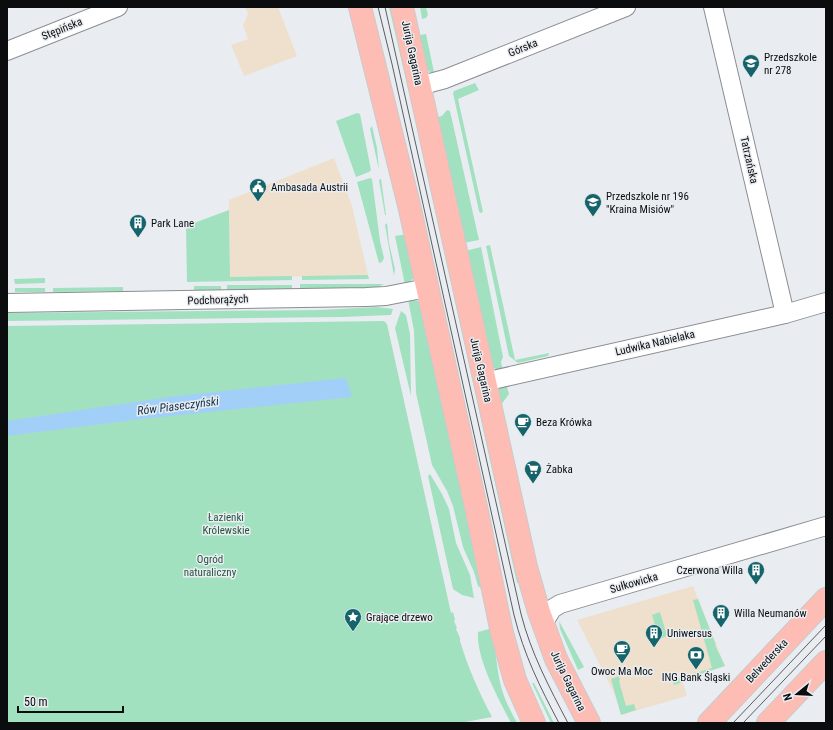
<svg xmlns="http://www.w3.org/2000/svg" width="833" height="730" viewBox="0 0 833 730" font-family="'Roboto Condensed',sans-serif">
<rect width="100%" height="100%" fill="#e9edf1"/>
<g fill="#efe0cd">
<polygon points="245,7 278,7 297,56 244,76 231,45 248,39 243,25 248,14"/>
<polygon points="334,158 352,206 368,275 230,278 229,200"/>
<polygon points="693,586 725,666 682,680 687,696 621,715 615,695 577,620"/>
</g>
<g fill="#a1e1c0">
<polygon points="389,7 394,7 415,104 412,105"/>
<polygon points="420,7 426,7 428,15 426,18 422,19"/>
<polygon points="426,34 434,72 430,72 425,68 415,36"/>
<polygon points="475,83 479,90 458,99 483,212 480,213 479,211 453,93 454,91"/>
<polygon points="447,110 450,111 479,240 463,243 434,118 442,116"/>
<polygon points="357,113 360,114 371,170 369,172 356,177 336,121"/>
<polygon points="419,122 522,582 517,583 416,123"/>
<polygon points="372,126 377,148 379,170 370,129"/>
<polygon points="370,178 372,179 380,241 384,258 382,262 379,263 357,182"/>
<polygon points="381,179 386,215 385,215 379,180"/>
<polygon points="229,210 230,277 292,276 292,280 187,282 186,226"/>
<polygon points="387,223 389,243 395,269 394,276 385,225"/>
<polygon points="408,234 415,275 413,279 405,285 395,236"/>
<polygon points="490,245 515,360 549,353 548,356 518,363 509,356 486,246"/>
<polygon points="481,247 503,357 501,362 503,371 498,370 490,366 465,251"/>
<polygon points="368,275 369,279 302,280 302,276"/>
<polygon points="45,278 45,283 15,284 14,279"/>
<polygon points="300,284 384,284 376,288 300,289"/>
<polygon points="227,285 292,285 292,289 227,290"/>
<rect x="194" y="286" width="27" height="4"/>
<polygon points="123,287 123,291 53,292 53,288"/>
<rect x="15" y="288" width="30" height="4"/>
<polygon points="408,299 418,301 425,309 482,589 478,586 474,572 463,547 453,506 447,491 432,465 416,393 414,331"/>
<polygon points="377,307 393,309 391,315 342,317 7,321 7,313 320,310"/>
<polygon points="401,311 406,315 410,334 411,396 395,328"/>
<path d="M384 321 387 324 451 613 453 612 455 620 454 621 457 628 456 629 460 638V641C468 668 479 692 492 717L460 723H7V326Z"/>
<polygon points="506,384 509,394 501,405 516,472 511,468 497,393 500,388"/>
<polygon points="430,474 442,494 449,509 456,543 470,575 474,598 462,595 453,589 428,476"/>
<polygon points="698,599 716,645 715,645 725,666 682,680 683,682 674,685 672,680 712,668 693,600"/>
<polygon points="660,612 667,636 659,639 652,615"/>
<polygon points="559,621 584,667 578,670 560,629"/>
<path d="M489 629H491C496 646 496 664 500 682 503 697 510 710 517 723H511C499 699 476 659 478 632Z"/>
<polygon points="619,676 620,680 619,681 626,706 634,704 636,710 621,715 611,679"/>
<polygon points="532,683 534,683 554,723 551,723"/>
</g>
<polygon fill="#a2cff8" points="346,378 352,397 142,419 7,436 7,421 176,396"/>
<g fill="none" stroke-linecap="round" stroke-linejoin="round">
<defs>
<g id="minor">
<polyline points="713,7 785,314"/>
<polyline points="7,51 118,7"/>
<polyline points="419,86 445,79 626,7"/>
<polyline points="7,303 366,297 386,296 427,288"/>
<polyline points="484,382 785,314 826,302"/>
<polyline points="543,624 552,609 560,604 826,526"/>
</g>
<g id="major">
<polyline points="360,7 409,205 476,507 502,633 515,680 534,723"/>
<polyline points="402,7 526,567 539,612 556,659 589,723"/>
<polyline points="709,723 826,599"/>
<polyline points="768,723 826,662"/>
</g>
</defs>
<use href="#minor" stroke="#8a8e92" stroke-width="20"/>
<use href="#major" stroke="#c9caca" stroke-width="24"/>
<use href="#minor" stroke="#fff" stroke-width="18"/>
<use href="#major" stroke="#fdbdb5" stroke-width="22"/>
<g stroke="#5b5e60" stroke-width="1">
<path d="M378 7 392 64 514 615C524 655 540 687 559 723"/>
<path d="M385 7 521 614C531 653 549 687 568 723"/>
<polyline points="733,723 826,625"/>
<polyline points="743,723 826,636"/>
</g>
</g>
<defs>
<symbol id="school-pin" viewBox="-11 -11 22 30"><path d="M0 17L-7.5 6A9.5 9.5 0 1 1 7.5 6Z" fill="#15636b" stroke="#e9edf1"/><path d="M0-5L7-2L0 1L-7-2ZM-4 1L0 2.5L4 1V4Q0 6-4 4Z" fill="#fff"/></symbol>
<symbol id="civic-pin" viewBox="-11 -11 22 30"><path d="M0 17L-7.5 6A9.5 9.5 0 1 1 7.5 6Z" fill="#15636b" stroke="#e9edf1"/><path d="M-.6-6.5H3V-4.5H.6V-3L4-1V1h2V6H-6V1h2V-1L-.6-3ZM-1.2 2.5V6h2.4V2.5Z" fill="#fff"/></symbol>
<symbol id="building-pin" viewBox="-11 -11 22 30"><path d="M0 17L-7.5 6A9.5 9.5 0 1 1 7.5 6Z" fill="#15636b" stroke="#e9edf1"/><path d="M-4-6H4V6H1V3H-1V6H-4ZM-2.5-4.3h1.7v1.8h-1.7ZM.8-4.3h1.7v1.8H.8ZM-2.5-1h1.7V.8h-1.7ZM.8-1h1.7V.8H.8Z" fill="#fff"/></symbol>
<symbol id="cafe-pin" viewBox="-11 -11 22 30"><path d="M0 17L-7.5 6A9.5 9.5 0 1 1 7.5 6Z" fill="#15636b" stroke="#e9edf1"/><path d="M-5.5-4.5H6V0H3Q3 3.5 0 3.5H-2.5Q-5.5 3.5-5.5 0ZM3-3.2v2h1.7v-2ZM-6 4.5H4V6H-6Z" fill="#fff"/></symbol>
<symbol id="supermarket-pin" viewBox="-11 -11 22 30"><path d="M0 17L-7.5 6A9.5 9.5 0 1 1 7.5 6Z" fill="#15636b" stroke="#e9edf1"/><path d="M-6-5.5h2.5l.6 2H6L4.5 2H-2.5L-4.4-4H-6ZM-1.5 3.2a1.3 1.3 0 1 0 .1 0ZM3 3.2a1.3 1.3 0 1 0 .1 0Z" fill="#fff"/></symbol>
<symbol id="sight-pin" viewBox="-11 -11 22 30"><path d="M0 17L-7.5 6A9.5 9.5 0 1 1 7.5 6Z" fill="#15636b" stroke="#e9edf1"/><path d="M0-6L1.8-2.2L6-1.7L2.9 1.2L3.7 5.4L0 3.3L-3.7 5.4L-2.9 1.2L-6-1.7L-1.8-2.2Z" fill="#fff"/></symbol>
<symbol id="bank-pin" viewBox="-11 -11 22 30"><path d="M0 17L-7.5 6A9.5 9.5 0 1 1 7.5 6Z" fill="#15636b" stroke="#e9edf1"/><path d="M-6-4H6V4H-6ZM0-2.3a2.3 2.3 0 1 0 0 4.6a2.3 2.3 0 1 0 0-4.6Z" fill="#fff"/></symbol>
</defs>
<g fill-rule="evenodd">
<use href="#school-pin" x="741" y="53" width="20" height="27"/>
<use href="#civic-pin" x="248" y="177" width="20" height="27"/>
<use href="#school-pin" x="583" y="192" width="20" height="27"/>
<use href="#building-pin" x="128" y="213" width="20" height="27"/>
<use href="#cafe-pin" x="513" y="412" width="20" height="27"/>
<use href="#supermarket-pin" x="523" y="459" width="20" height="27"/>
<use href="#building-pin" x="746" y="560" width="20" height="27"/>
<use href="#building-pin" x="711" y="603" width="20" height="27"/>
<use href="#sight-pin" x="343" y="607" width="20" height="27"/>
<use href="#building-pin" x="644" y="623" width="20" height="27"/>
<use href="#cafe-pin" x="612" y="639" width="20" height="27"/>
<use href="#bank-pin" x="686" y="645" width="20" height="27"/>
</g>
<g text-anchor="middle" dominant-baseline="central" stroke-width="3" stroke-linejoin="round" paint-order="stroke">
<g font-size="11" fill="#0a0c0d" stroke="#e9edf1">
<text transform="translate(62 29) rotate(-22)">Stępińska</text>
<text transform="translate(523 48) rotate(-22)">Górska</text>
<text transform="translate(412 53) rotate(78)">Jurija Gagarina</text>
<text transform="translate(749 160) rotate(77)">Tatrzańska</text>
<text transform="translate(218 300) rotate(-2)">Podchorążych</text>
<text transform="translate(655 343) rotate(-13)">Ludwika Nabielaka</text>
<text transform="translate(481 370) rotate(77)">Jurija Gagarina</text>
<text transform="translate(634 583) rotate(-16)">Sułkowicka</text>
<text transform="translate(767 661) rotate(-47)">Belwederska</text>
<text transform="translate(568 681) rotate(64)">Jurija Gagarina</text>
</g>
<g font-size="11" fill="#0a0c0d" stroke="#e9edf1" text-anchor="start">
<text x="764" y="57">Przedszkole<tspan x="764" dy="13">nr 278</tspan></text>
<text x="271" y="187">Ambasada Austrii</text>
<text x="606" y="196">Przedszkole nr 196<tspan x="606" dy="13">"Kraina Misiów"</tspan></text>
<text x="151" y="223">Park Lane</text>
<text x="536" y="422">Beza Krówka</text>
<text x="546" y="469">Żabka</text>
<text x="743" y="570" text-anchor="end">Czerwona Willa</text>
<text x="734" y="613">Willa Neumanów</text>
<text x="366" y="617">Grające drzewo</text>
<text x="667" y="633">Uniwersus</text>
<text x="622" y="671" text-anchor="middle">Owoc Ma Moc</text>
<text x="696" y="677" text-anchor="middle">ING Bank Śląski</text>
</g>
<g font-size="11" fill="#27543f" stroke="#e9edf1">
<text x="226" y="517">Łazienki<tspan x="226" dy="13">Królewskie</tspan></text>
<text x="210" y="559">Ogród<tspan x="210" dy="13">naturaliczny</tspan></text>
</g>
<g font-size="12" font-style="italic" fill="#0f304b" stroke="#e9edf1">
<text transform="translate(178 406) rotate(-7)">Rów Piaseczyński</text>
</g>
</g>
<rect width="833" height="730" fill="none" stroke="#0a0c0d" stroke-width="16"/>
<g transform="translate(797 694) rotate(252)" stroke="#e9edf1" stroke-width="3" paint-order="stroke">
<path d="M0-3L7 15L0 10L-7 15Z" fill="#0a0c0d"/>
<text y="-6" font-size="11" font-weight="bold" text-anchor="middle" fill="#0a0c0d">N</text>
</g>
<path d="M18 706v6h105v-6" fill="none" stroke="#0a0c0d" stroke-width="2"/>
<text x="24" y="706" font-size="12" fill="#0a0c0d" stroke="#e9edf1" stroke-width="3" paint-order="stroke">50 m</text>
</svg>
